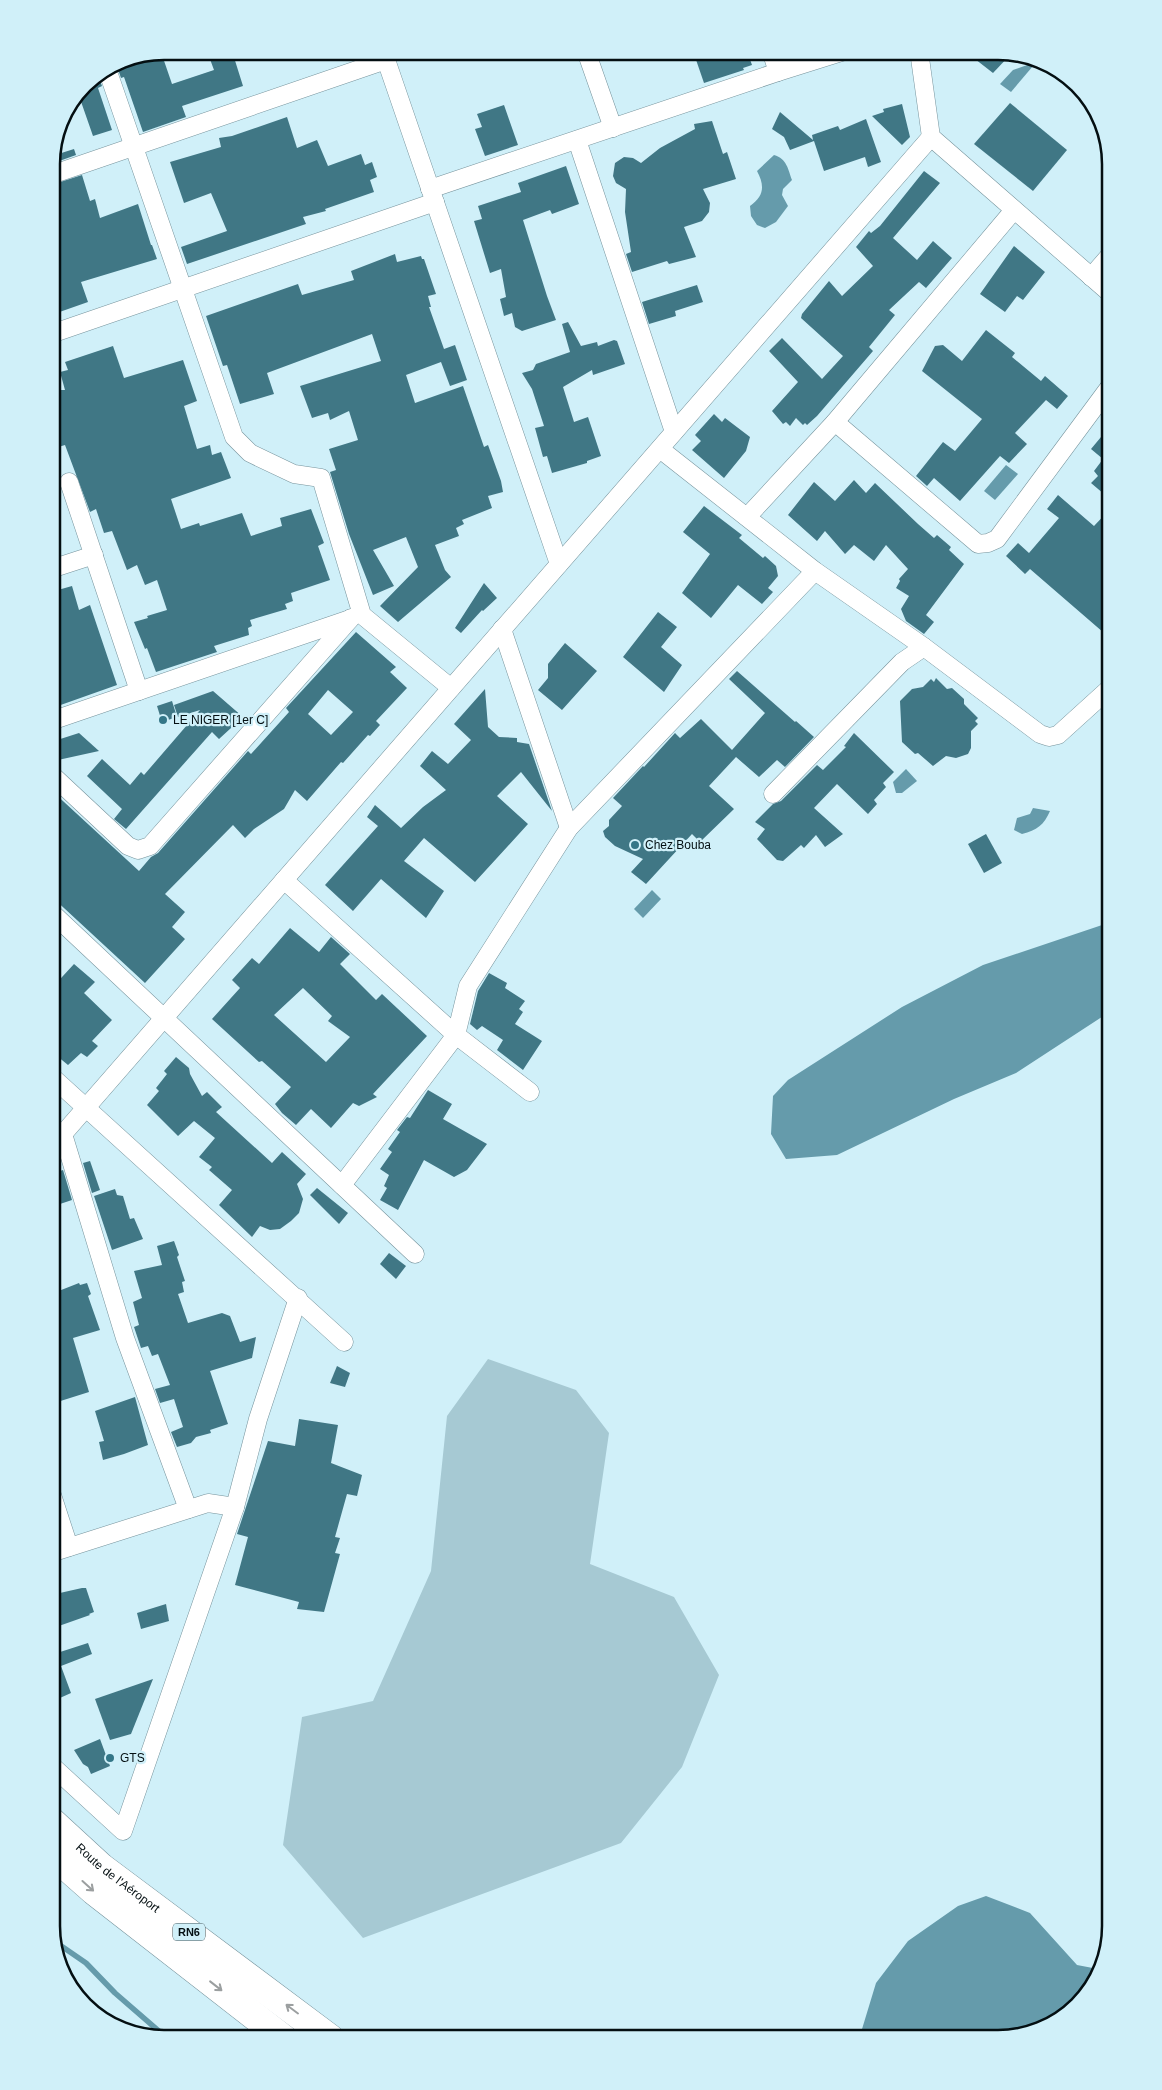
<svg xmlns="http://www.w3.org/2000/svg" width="1162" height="2090" viewBox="0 0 1162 2090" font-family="Arial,sans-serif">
<rect width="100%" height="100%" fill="#d0f0f9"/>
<polygon fill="#a6c9d3" points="488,1359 576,1390 609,1433 590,1564 674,1597 719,1675 682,1767 621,1843 363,1938 283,1845 302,1717 373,1701 431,1571 447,1416"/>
<g fill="#659bab">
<polygon points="1030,64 1033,66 1011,92 1000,84 1013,70"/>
<path d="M774 155C787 159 788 169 792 180L783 189 782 195 788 206 776 222 765 228 757 225 751 216 750 206C764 196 765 186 757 171Z"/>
<polygon points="1006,465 1018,474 995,500 984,491"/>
<polygon points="906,769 917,781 902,793 896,793 893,782"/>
<path d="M1033 808 1050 811C1044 825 1037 830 1022 834L1014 830 1017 818 1030 814Z"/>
<polygon points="652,890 661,899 643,918 634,909"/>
<polygon points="1111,922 1111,1011 1016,1073 954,1099 837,1155 786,1159 771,1134 773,1096 788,1080 902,1007 983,965"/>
<polygon points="986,1896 1030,1913 1077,1965 1098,1969 1092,1989 1041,2030 998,2039 859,2039 876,1983 908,1941 958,1906"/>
</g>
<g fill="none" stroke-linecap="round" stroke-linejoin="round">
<polyline stroke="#659bab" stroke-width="5.5" points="54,1941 86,1963 115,1993 168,2039"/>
</g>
<g fill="#407785" fill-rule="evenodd">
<polygon points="207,51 232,51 243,86 182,106 186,117 143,132 124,77 121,78 116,63 121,60 161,52 172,84 214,70"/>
<polygon points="693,51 747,51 752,65 743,68 744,70 704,83"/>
<polygon points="966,52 1005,52 1011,54 993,73"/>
<polygon points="98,75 102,86 98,88 112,130 93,136 78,93 85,84"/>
<polygon points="1010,103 1067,150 1033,191 974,144"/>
<polygon points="902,104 910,137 902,145 872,116 884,112 883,109"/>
<polygon points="504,105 518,145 485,156 475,129 482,127 477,114"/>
<polygon points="780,112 813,140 812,135 838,126 840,130 866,119 881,162 868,167 865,157 824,171 814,141 790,150 784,137 772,129"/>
<polygon points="287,117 297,148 317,140 328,166 361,154 365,165 372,162 377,177 370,180 374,192 325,209 326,211 303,217 306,224 187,264 181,247 227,231 211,193 184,203 170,162 221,147 219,138 232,136"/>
<polygon points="712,121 723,154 727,152 736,179 703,189 710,203 709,212 702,221 684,227 696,257 669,264 667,261 632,272 626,254 631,252 625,212 626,189 616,183 613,176 615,163 624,157 633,158 641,163 660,148 695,129 694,124"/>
<polygon points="74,149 76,155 51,164 52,156"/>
<polygon points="566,166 579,204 552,214 550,210 523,220 547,296 556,320 522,331 515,327 512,313 504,316 500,299 506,297 501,269 490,273 474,221 482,219 478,206 521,192 518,183"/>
<polygon points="924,171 940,183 893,238 917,260 933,241 952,258 926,288 919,282 889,310 895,315 869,347 873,351 817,416 807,425 805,423 803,425 796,418 790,426 786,422 783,424 772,411 798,382 769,351 782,338 822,379 843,356 801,318 802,314 829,281 842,296 873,266 856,247 869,231 871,233 880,226"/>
<polygon points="82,175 90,201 95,199 100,218 138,204 151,245 152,245 157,259 81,282 88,302 51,315 51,185"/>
<polygon points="1014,246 1045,272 1023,300 1017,296 1005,312 980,294"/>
<polygon points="395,254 397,262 421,256 422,259 424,259 436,294 428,296 431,307 429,307 444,349 455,345 467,380 450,386 441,362 406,375 415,403 463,386 484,447 488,445 501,481 503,492 488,496 492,508 462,520 464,524 456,528 459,536 435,545 445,570 451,577 398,622 380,606 418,567 406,537 373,550 394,586 373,595 349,534 330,472 336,470 329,449 358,440 349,411 330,420 328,413 312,418 300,386 381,361 372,334 267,373 274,394 240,404 227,365 223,366 206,316 298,284 302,295 354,280 351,271"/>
<polygon points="697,285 703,302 675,311 676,316 649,324 642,302"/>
<polygon points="568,322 581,346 597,342 598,346 614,340 617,341 625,364 593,375 592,370 563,387 574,422 588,417 601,456 587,461 587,463 552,473 547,456 543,457 535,428 544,426 532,389 522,373 533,370 536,364 570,352 562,324"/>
<polygon points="986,330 1015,353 1012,357 1041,381 1045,376 1068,396 1057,409 1046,400 1015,433 1027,444 1009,463 1000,456 960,501 934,478 927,486 916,476 943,442 955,451 982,419 922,371 935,346 943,345 962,361"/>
<polygon points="113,346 124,378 183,360 197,401 184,406 197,449 210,445 212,455 221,452 231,478 171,499 181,529 199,523 200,526 242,513 251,536 282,526 280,518 311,509 324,543 318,546 330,580 291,593 293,601 285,604 287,609 250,620 252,626 248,628 249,635 214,646 217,652 156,672 147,648 145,649 134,622 148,618 147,616 167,610 157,580 145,585 137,565 127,570 112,531 104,533 96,509 90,512 65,445 55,448 51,440 51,390 65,390 60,372 68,370 65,362"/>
<polygon points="714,414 722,422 725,418 750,437 746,451 724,478 692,450 701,441 695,435"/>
<polygon points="1101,437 1111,445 1111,500 1091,483 1098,476 1094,471 1103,459 1091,449"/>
<polygon points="854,480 866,493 875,483 918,524 934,538 937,535 951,547 949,550 964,564 926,615 934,622 924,634 906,621 901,609 909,596 896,588 900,581 899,579 908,569 886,545 874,561 854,545 845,554 825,531 817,541 788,515 814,482 835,501"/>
<polygon points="1058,495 1094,526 1111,508 1111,639 1030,569 1025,574 1006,556 1018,543 1029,553 1059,518 1047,509"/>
<polygon points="704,506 742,535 739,538 763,558 765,556 776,566 778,576 768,588 773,592 762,604 738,585 711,618 682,593 710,554 683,532"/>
<polygon points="484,583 497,598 483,611 482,610 461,633 455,628"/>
<polygon points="72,586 79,610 90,605 117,685 55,707 51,697 51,592"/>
<polygon points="658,612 677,627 661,647 682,665 664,692 623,657"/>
<path d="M356 632 396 667 390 672 407 688 376 721 380 725 370 736 368 735 343 763 341 762 307 801 295 790 284 809 254 829 245 838 233 825 165 894 185 912 172 927 185 939 145 983 51 896V790L139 871 151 857 158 853 248 751 251 754 289 712 286 708ZM328 690 353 712 331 735 308 714Z"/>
<polygon points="565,643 597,671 562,710 538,690 548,678 548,664"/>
<polygon points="737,671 795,722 796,721 814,737 785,767 777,760 759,777 736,757 709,786 734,809 700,842 692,834 646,884 631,872 643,859 615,846 605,837 603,831 609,826 609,820 622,806 613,798 643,766 644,767 675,733 680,738 701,719 732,750 765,713 729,679"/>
<polygon points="936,678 947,689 952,688 964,699 964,704 978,718 975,721 978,724 971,731 971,748 968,754 956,758 946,756 933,766 918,753 915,754 902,742 900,701 912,689 923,687 931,679 934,682"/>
<polygon points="485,689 488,727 499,737 517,738 517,742 529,744 552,811 521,772 497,796 528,824 475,882 424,838 404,861 444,891 426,918 381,879 353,911 325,885 378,826 367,817 375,805 401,828 423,807 446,790 420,766 432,751 448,764 471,740 454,724"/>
<polygon points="213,691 243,717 219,739 212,732 126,829 114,819 122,809 87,776 102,759 130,785 141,772 144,775 200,710 178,717 174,705"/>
<polygon points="172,701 177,717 162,722 157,706"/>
<polygon points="79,733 99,751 58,760 51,742"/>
<polygon points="854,733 894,772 883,783 886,787 874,800 877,804 868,814 837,784 814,808 843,834 825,847 816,835 804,848 801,845 783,861 777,860 757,839 765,829 755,822 773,804 781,801 817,765 823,770 846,747 844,746"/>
<polygon points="986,834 1002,863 984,873 968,844"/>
<path d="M290 928 319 952 331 937 350 954 340 964 376 1000 382 994 427 1036 373 1094 377 1097 359 1106 353 1103 331 1128 311 1109 296 1125 282 1113 275 1104 291 1087 262 1061 259 1062 212 1019 240 988 232 980 252 958 259 964ZM303 988 332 1016 328 1021 350 1037 326 1062 274 1015Z"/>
<polygon points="74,964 95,982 84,993 112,1020 92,1041 98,1046 87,1057 81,1053 68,1065 51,1051 51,989"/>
<polygon points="489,973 507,983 505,988 525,1001 519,1009 523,1012 515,1024 542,1041 523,1070 497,1050 503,1040 482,1026 477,1030 470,1024 478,991"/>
<polygon points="176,1057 189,1068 190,1074 202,1096 207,1092 222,1107 216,1112 272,1163 282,1152 306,1174 297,1184 303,1199 299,1213 291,1221 280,1229 270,1230 260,1226 252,1237 219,1205 232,1190 209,1170 212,1167 199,1157 215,1138 194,1121 178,1136 147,1105 159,1091 156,1088 167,1074 164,1071"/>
<polygon points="428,1090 452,1104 443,1119 487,1144 467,1170 454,1177 424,1160 398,1210 380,1200 387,1188 384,1186 389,1175 380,1169 392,1152 388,1149 400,1132 397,1130 407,1117 410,1118"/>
<polygon points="90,1161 100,1190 92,1193 83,1163"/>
<polygon points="63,1170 72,1200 51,1207 51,1174"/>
<polygon points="317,1188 348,1213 339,1224 310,1195"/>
<polygon points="115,1189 117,1195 123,1196 130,1219 134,1218 143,1239 112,1250 94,1196"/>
<polygon points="174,1241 179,1255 177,1257 185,1281 182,1282 184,1292 178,1294 188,1323 222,1313 230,1316 240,1342 256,1337 252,1358 210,1371 228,1424 210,1430 211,1433 196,1437 191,1443 177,1447 171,1432 183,1427 174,1399 160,1403 155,1389 170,1385 158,1354 152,1356 148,1346 141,1348 134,1327 139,1325 133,1302 142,1298 134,1271 162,1265 157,1246"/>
<polygon points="389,1253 406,1266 396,1279 380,1264"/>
<polygon points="79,1283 80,1285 87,1283 91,1294 88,1296 100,1330 73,1338 89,1392 51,1404 51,1351 59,1348 51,1325 51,1294"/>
<polygon points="337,1366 350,1373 345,1387 330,1383"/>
<polygon points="135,1397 148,1445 124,1454 103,1460 99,1442 104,1441 95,1411"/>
<polygon points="299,1419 338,1425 331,1463 362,1475 357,1496 347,1494 335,1537 340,1538 335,1553 340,1554 324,1612 297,1609 299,1602 235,1585 248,1537 237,1534 268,1441 295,1446"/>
<polygon points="82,1588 86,1588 94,1612 89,1614 90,1615 56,1627 51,1613 51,1595"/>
<polygon points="166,1604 169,1621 141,1629 137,1613"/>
<polygon points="51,1643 54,1643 57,1653 88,1643 92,1654 61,1666 71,1693 51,1702"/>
<polygon points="153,1679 131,1734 110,1740 95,1699"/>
<polygon points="100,1739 110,1766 91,1774 88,1767 83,1764 74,1750"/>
</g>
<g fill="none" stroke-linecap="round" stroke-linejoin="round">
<defs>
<g id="minor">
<polyline points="383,51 559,564"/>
<polyline points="586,51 613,128"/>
<polyline points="771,51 778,72"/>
<polyline points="919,51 931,137 1111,294"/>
<polyline points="107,69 234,437 250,453 294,474 321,478 362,615 451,688"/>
<polyline points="577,140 674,432"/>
<polyline points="51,175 386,60"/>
<polyline points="430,189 778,72 845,51"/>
<polyline points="1091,277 1111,254"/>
<polyline points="51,334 435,202"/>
<polyline points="835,422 978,544 988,543 997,539 1111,385"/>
<polyline points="660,449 815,571 924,647 1040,734 1049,737 1058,735 1111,687"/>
<polyline points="69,482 139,691"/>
<polyline points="747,517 835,422 1014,210"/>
<polyline points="51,569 94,555"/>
<polyline points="502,629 569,828"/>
<polyline points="51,721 350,619"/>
<polyline points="51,774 128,846 138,850 150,846 351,618"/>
<polyline points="773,794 902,662 924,647"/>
<polyline points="284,880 456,1035 530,1092"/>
<polyline points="51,912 415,1254"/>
<polyline points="51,1076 344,1342"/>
<polyline points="63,1134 125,1338 188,1509"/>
<polyline points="51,1138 63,1134 931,137"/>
<polyline points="342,1185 456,1035 468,986 569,828 815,571"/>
<polyline points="51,1492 69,1547"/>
<polyline points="51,1553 208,1503 235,1507"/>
<polyline points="51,1765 123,1831 235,1507 258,1419 298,1298"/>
</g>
<g id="trunk">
<path id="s1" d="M51 1821 101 1867 331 2039"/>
<polyline points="51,1853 94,1891 284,2039"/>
</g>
</defs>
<use href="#minor" stroke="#76939c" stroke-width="19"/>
<use href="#trunk" stroke="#76939c" stroke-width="29"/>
<use href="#minor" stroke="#fff" stroke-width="18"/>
<use href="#trunk" stroke="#fff" stroke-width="28"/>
</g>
<defs><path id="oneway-shaft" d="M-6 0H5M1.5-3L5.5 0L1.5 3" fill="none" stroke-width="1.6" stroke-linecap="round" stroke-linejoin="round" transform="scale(1.25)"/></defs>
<g stroke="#9b9fa0">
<use href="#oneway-shaft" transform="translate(88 1886) rotate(42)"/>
<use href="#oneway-shaft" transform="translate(216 1986) rotate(38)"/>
<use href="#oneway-shaft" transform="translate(292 2009) rotate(-143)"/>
</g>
<g fill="#337687" stroke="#d0f0f9" stroke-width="2">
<circle cx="163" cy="720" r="5"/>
<circle cx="635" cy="845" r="5"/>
<circle cx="110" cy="1758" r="5"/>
</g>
<g text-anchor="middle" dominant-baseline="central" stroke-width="4.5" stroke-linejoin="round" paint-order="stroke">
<rect fill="#d0f0f9" stroke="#415257" stroke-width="1" x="173" y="1923.5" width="32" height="17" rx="4"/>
<g font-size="11" font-weight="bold" fill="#040f12">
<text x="189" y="1932">RN6</text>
</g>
<g font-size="12" fill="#040f12" stroke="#d0f0f9" text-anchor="start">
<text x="173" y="720">LE NIGER [1er C]</text>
<text x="645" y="845">Chez Bouba</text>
<text x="120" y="1758">GTS</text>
</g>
<g font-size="12" fill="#040f12" stroke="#d0f0f9">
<text stroke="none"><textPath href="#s1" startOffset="88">Route de l'Aéroport</textPath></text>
</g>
</g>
<path d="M0 0H1162V2090H0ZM164 60H998A104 104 0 0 1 1102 164V1926A104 104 0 0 1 998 2030H164A104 104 0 0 1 60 1926V164A104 104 0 0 1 164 60Z" fill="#d0f0f9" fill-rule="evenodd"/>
<path fill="none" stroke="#040f12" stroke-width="2.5" d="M164 60H998A104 104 0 0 1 1102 164V1926A104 104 0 0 1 998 2030H164A104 104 0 0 1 60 1926V164A104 104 0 0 1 164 60Z"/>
</svg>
